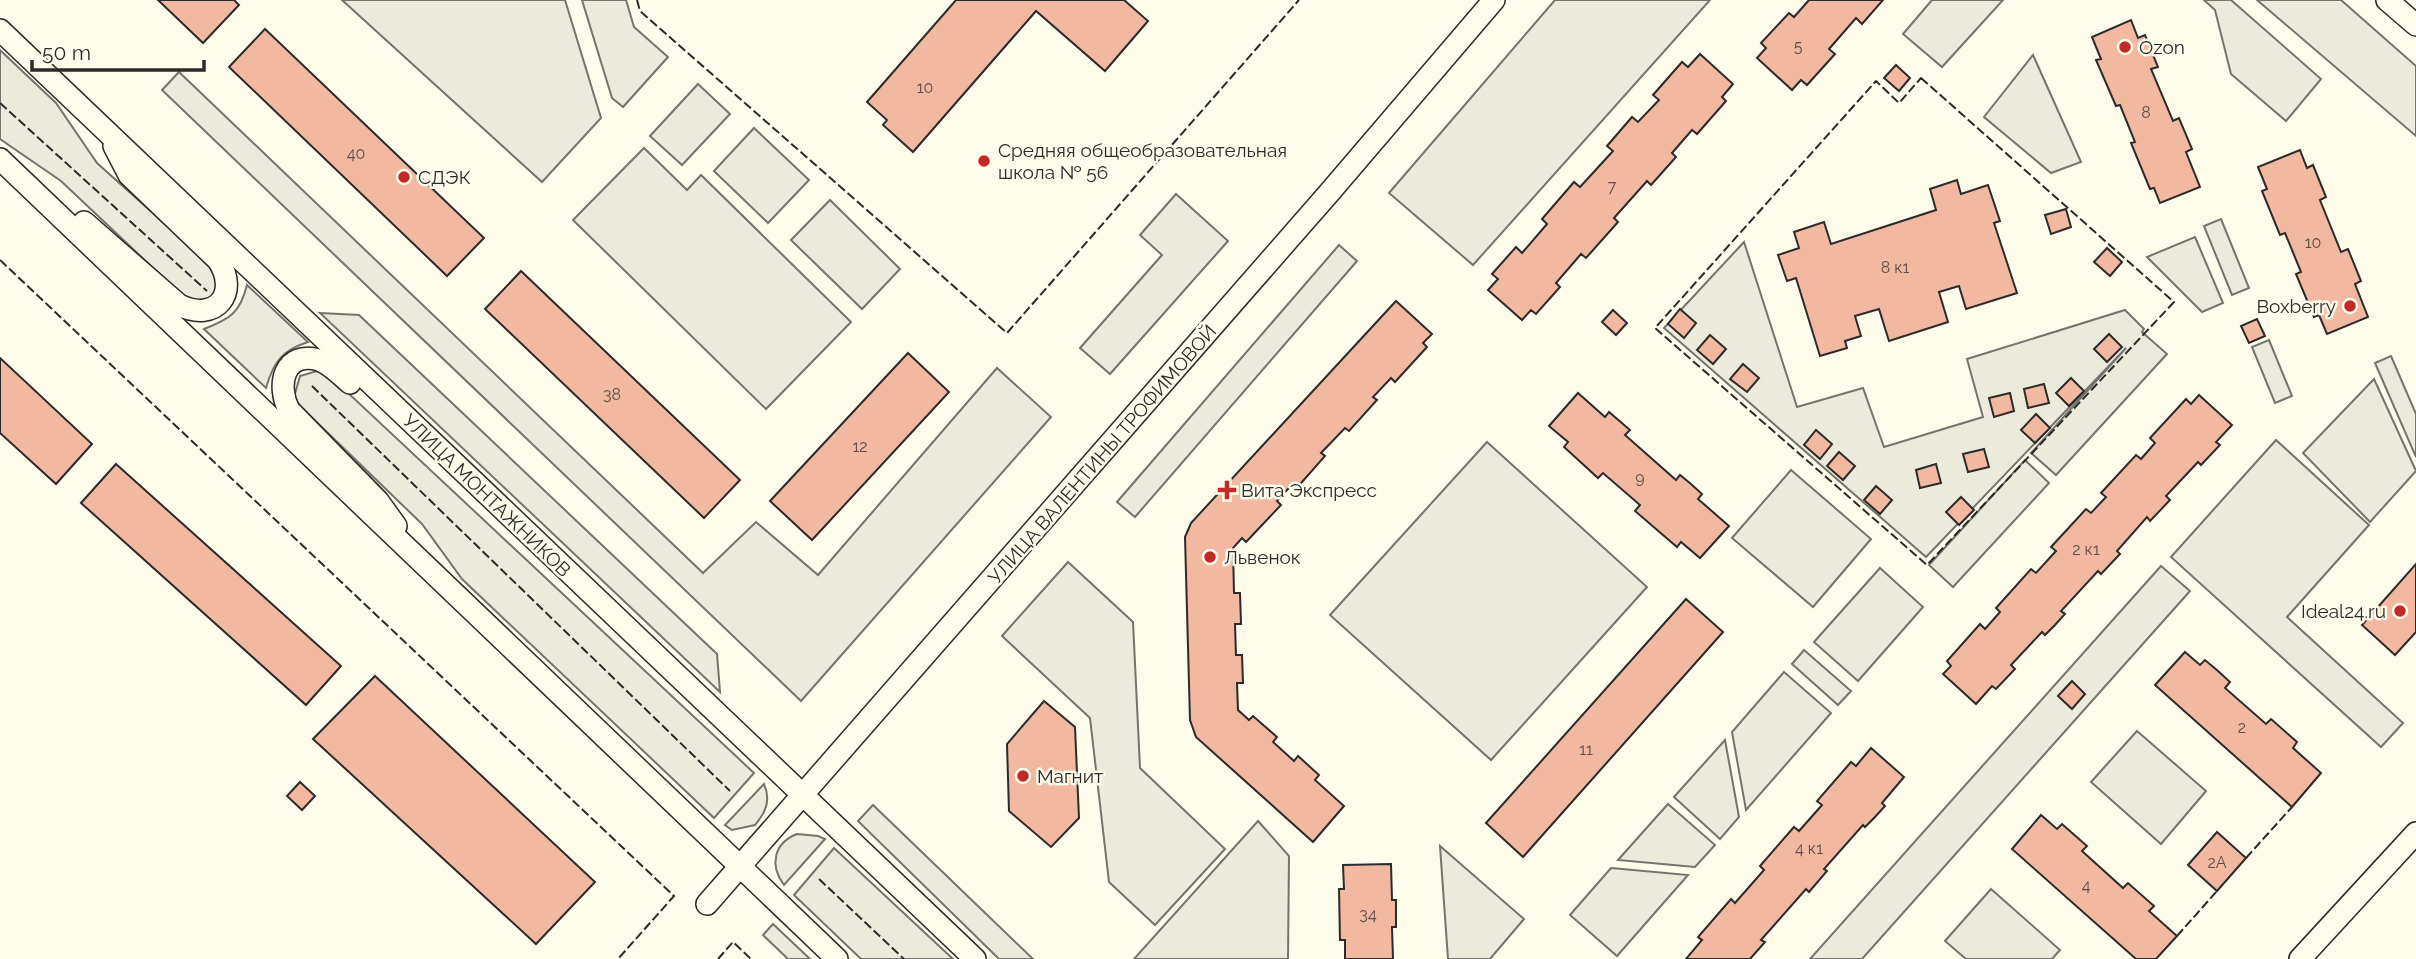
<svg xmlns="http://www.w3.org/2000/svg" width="2416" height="959" viewBox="0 0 2416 959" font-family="Raleway,sans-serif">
<rect width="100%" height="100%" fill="#fdfbea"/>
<g fill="#ecebdb" stroke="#74746e" stroke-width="2">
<polygon points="582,0 626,0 634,27 668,57 623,107 612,98"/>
<polygon points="1932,0 2003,0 1942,67 1903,34"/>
<polygon points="0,50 56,103 97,163 212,266 219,278 214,297 206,301 186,299 61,181 0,139"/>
<polygon points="2033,55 2081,162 2051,173 1984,117"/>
<polygon points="698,84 730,114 682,165 650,136"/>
<polygon points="754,128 809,180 768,223 714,171"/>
<polygon points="830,200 900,269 862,309 791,240"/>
<polygon points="2195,237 2223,303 2202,312 2147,257"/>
<polygon points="1744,242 1797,407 1863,388 1884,447 1983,417 1967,359 2125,310 2144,329 2142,332 2167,354 2056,475 2031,453 2126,348 1926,557 1664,328"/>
<path d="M247 285 308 342C282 350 273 363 266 388L204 329C230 319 240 313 247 285Z"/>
<polygon points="317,371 330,376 754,773 714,818 462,579 422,524 300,406 294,397 300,376"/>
<polygon points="2374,379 2416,471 2370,522 2303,453"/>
<polygon points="2025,460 2049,483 1953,587 1929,565"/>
<polygon points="1068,562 1133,622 1140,768 1225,849 1155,925 1109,882 1090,718 1002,636"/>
<polygon points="1880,568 1923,607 1858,681 1814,642"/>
<polygon points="1804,650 1851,691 1838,705 1792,664"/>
<polygon points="1784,672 1831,713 1746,810 1732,732"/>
<polygon points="2137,731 2206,791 2161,844 2091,782"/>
<polygon points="1725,740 1739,817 1720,839 1674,797"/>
<path d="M764 784C771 800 766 812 755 825L732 830 725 825Z"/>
<polygon points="1668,804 1715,845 1695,867 1618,860"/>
<polygon points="873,805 1033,959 999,959 858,821"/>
<path d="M797 834 818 836 825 839 784 885C769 865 774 843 797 834Z"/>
<polygon points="834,848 953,959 861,959 794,895"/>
<polygon points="1611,868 1688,875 1617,956 1570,915"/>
<polygon points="1991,889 2060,950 2052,959 1966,959 1945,941"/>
<polygon points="773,924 810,959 788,959 763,935"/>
</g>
<g fill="#eceadb" stroke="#74746e" stroke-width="2">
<polygon points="342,0 565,0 601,118 542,182"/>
<polygon points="1555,0 1710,0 1473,265 1389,193"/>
<polygon points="2204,0 2231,0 2321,79 2286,121 2231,74 2215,10"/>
<polygon points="2257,0 2341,0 2416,66 2416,136"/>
<polygon points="179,72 703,573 756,522 818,575 997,368 1051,417 801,701 162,90"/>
<polygon points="644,148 687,190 701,175 851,322 766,409 573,220"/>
<polygon points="1176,194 1228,241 1110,374 1080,348 1162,255 1140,235"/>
<polygon points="2221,219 2249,288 2232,295 2204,226"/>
<polygon points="1339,245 1357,261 1135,517 1117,502"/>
<polygon points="320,313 359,315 717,654 720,692"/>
<polygon points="2269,340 2292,396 2275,403 2252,347"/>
<polygon points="2391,356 2416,414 2416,457 2375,363"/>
<polygon points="2276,440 2369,525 2287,617 2403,723 2381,747 2171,557"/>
<polygon points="1487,442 1647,587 1491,760 1330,615"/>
<polygon points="1791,470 1871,539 1813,607 1732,538"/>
<polygon points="2161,566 2190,591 1862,959 1810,959"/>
<polygon points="1258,821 1289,856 1288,959 1134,959"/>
<polygon points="1440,846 1524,919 1490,959 1448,959"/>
</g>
<g fill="#f2b8a0" stroke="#2b2b2b" stroke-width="2">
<polygon points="158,0 234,0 239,5 203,43"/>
<polygon points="956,0 1124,0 1148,21 1105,71 1036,11 913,152 883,125 887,120 867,102"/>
<polygon points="1809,0 1883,0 1862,24 1856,18 1829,49 1835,54 1807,85 1801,80 1792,90 1757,58 1766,48 1761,43 1789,13 1794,17"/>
<polygon points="2131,20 2138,38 2145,35 2158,67 2151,69 2173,121 2179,118 2192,149 2186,152 2200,187 2160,203 2154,188 2150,189 2131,143 2135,142 2120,105 2116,106 2096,60 2101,59 2092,37"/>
<polygon points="265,29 484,238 447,276 229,67"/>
<polygon points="1700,54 1733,84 1722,97 1726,101 1697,134 1692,130 1672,153 1676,157 1651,185 1647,181 1614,218 1618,222 1586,258 1581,254 1556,283 1560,287 1536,314 1531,310 1522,320 1488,290 1498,279 1492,274 1516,247 1522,253 1547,224 1542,219 1574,182 1580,187 1613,151 1607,146 1632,117 1638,122 1659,100 1653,95 1682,62 1688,67"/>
<polygon points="1896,65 1910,78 1899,91 1884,78"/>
<polygon points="2300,150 2307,168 2313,165 2326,197 2320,200 2341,252 2348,249 2361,281 2355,284 2368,317 2327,334 2319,315 2314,317 2296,274 2301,272 2285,233 2280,235 2262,191 2267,189 2258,167"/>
<polygon points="1957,180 1961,194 1988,185 2000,221 1994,223 2017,293 1966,309 1959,286 1939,292 1948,322 1889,341 1879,309 1855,316 1861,336 1845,341 1847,348 1820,356 1796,278 1787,281 1778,255 1799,248 1794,232 1824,222 1831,244 1936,210 1930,189"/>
<polygon points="2066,209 2071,227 2051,234 2045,215"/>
<polygon points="2107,248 2122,262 2110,276 2094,262"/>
<polygon points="521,271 740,480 704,518 485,309"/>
<polygon points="1396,301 1432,334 1423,343 1427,347 1395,382 1391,378 1373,397 1377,400 1349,431 1345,428 1321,453 1325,456 1295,490 1291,486 1284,493 1277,501 1281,505 1246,542 1242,538 1233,548 1234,593 1240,593 1241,624 1235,624 1236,655 1242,655 1243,683 1237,683 1238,710 1249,720 1253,716 1277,737 1273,742 1294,761 1298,756 1319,775 1315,780 1344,806 1313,842 1196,737 1190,720 1185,537 1191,523"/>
<polygon points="1680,309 1696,323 1684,338 1668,324"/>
<polygon points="1613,310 1627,323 1616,335 1602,322"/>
<polygon points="2257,319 2265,336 2249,343 2241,326"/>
<polygon points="2109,334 2122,347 2107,362 2094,349"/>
<polygon points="1710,335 1726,349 1713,364 1697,350"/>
<polygon points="908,353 949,392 812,540 770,501"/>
<polygon points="0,358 92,444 56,484 0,433"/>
<polygon points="1743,364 1759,378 1747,392 1730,379"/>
<polygon points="2071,378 2084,391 2069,406 2056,393"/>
<polygon points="2044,384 2049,403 2028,408 2024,389"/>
<polygon points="1578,393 1605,417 1609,412 1630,430 1625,435 1676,480 1680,475 1691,484 1702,494 1698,499 1729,526 1700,558 1681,542 1677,547 1635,511 1640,505 1603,473 1598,478 1564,447 1568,442 1549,426"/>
<polygon points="2010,393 2014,411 1994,417 1989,398"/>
<polygon points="2199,395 2232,425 2216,442 2220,445 2201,465 2198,462 2166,496 2170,500 2150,521 2147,517 2117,551 2120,554 2101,574 2098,571 2061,611 2065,614 2055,625 2045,635 2042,632 2011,665 2015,669 1996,689 1992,686 1976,704 1943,674 1951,666 1947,661 1980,624 1985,629 2000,612 1996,608 2031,569 2036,573 2056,551 2051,547 2086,509 2091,513 2106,497 2101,493 2136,455 2141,459 2155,443 2150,438 2186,399 2191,404"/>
<polygon points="2036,414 2050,428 2035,443 2021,430"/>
<polygon points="1816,430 1832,444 1820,459 1804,445"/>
<polygon points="1984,449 1989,467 1968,472 1963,454"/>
<polygon points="1839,452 1855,466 1843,480 1827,466"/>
<polygon points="116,464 341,666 306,705 81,503"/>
<polygon points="1936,464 1941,483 1920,488 1916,470"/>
<polygon points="1876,486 1892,500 1880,514 1864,500"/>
<polygon points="1961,497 1974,510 1959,525 1946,512"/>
<polygon points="2416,564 2416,632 2395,655 2362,625"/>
<polygon points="1686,599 1723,632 1523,857 1486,823"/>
<polygon points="2185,652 2200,665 2205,660 2218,671 2230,682 2225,688 2266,724 2271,719 2297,742 2293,748 2321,773 2292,807 2155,685"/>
<polygon points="375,676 595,882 536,944 313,739"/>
<polygon points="2072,681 2085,694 2072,709 2058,696"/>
<polygon points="1044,701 1075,727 1079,818 1051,847 1009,811 1007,744"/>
<polygon points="1871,748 1904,777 1882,803 1885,806 1875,817 1865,827 1863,825 1824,869 1827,871 1809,892 1806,889 1761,940 1765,942 1750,959 1686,959 1702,940 1698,937 1731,899 1735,903 1764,870 1760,866 1794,827 1799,831 1822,805 1817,801 1851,762 1856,766"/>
<polygon points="300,782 315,796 302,810 287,796"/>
<polygon points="2041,815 2057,829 2062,824 2087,846 2082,851 2123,888 2128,883 2154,906 2149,911 2177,936 2156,959 2136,959 2012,849"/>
<polygon points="2217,832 2246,858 2217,891 2188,865"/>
<polygon points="1391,864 1392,900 1396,900 1396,927 1392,927 1393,959 1345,959 1345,940 1340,940 1339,889 1344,889 1343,865"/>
</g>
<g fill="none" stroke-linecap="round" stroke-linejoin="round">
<defs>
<g id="street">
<polyline points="2387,0 2416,25"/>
<polyline points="0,30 975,959"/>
<polyline points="0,159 837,959"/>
<path d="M84 222 179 305C216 323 240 293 218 260L129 175 114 146"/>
<path d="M350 383C340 375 331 364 319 360 284 350 276 385 289 410L378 501 396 526"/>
<polyline points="707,904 1329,193 1494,0"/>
<polyline points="2300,959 2416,833"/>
</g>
</defs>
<use href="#street" stroke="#2b2b2b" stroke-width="24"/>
<use href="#street" stroke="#fdfbea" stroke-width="21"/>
<g stroke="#2b2b2b" stroke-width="2" stroke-dasharray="9 3.5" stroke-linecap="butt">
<polyline points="637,0 640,11 1007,333 1299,0"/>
<polygon points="1921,78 2174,302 1927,565 1655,328 1876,81 1899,103"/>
<polyline points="0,103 207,291"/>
<polyline points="0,260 674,896 618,959"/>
<polyline points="312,386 730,791"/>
<polyline points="2246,858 2292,807"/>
<polyline points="819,879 904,959"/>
<polyline points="2177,936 2217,891"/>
<polyline points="718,959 733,942 751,959"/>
</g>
</g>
<g fill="#c62828" stroke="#fdfbea" stroke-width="2.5">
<circle cx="2125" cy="47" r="7"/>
<circle cx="984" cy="161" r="7"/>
<circle cx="404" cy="177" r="7"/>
<circle cx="2350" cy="306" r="7"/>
<path d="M1223.5 479.5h7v7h7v7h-7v7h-7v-7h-7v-7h7z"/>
<circle cx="1210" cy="557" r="7"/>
<circle cx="2400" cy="611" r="7"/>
<circle cx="1023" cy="776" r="7"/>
</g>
<g text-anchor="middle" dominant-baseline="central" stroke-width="5" stroke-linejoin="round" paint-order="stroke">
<g font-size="16" fill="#5d4e48">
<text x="1798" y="46">5</text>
<text x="925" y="87">10</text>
<text x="2146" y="112">8</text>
<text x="356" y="153">40</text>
<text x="1612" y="186">7</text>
<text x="2313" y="242">10</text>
<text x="1895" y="267">8 к1</text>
<text x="612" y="394">38</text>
<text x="860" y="446">12</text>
<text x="1640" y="477">9</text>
<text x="2086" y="549">2 к1</text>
<text x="2242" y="727">2</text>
<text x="1586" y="749">11</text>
<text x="1809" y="848">4 к1</text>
<text x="2217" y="862">2А</text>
<text x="2086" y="885">4</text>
<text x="1368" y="914">34</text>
</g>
<g font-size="19" fill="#2b2b2b" stroke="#fdfbea" text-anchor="start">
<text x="2139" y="47">Ozon</text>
<text x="998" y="150">Средняя общеобразовательная<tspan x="998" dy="22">школа № 56</tspan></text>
<text x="418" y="177">СДЭК</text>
<text x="2336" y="306" text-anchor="end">Boxberry</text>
<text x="1241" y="490">Вита Экспресс</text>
<text x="1224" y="557">Львенок</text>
<text x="2386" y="611" text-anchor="end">Ideal24.ru</text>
<text x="1037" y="776">Магнит</text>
</g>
<g font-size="19" fill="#2b2b2b" stroke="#fdfbea">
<text transform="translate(1102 454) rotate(-49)">УЛИЦА ВАЛЕНТИНЫ ТРОФИМОВОЙ</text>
<text transform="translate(487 495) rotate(44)">УЛИЦА МОНТАЖНИКОВ</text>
</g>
</g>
<path d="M32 60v10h172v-10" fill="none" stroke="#2b2b2b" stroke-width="3.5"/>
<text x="42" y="60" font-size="21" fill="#2b2b2b" stroke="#fdfbea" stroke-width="5" paint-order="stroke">50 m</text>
</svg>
